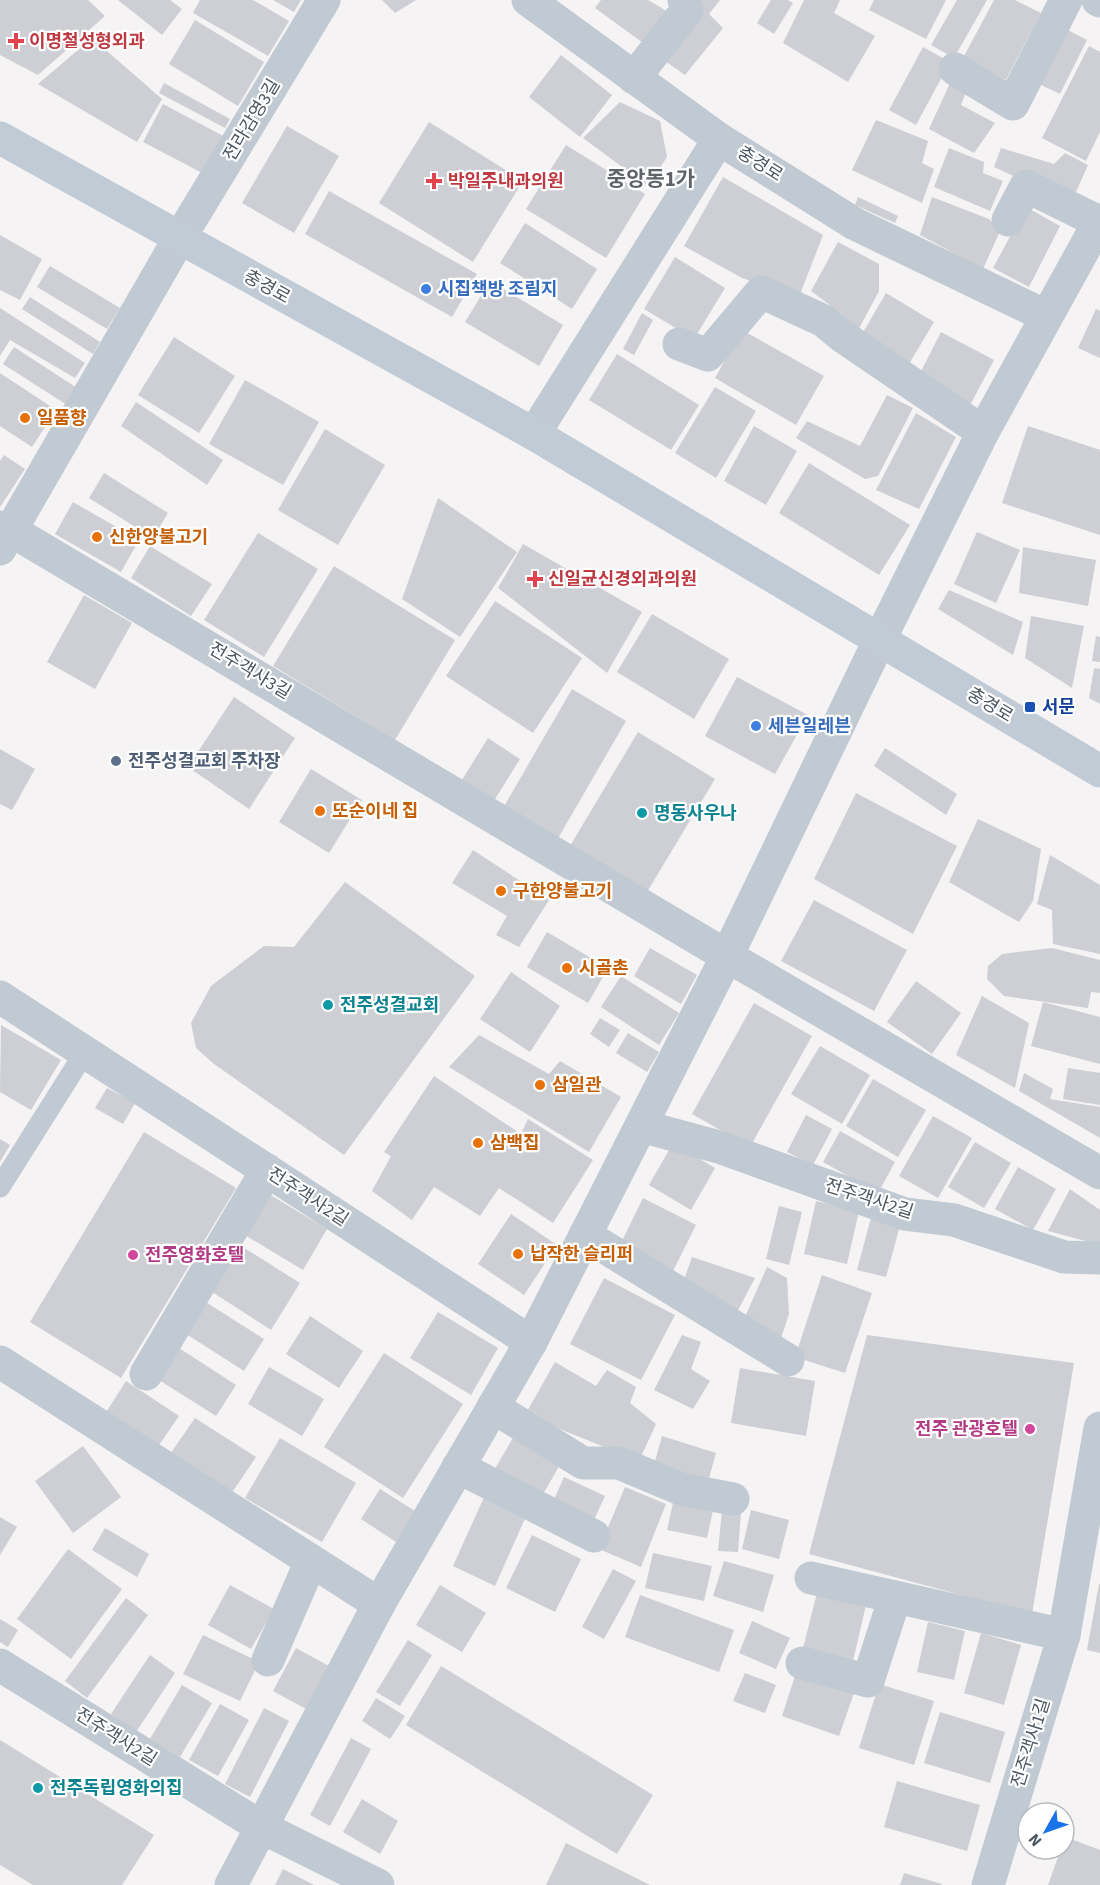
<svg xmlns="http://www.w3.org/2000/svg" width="1100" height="1885" viewBox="0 0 1100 1885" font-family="'Source Sans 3','Noto Sans KR',sans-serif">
<rect width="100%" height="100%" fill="#f5f3f3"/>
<g fill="#cdcfd5">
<polygon points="0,0 88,0 105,16 38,75 0,55"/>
<polygon points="118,0 170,0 182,9 162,35"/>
<polygon points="200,0 253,0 289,21 268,56 193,13"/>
<polygon points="273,0 301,0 294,12"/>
<polygon points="382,0 416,0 395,13"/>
<polygon points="601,0 648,0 670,13 646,45 595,8"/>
<polygon points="691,0 720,0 709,14 723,28 685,75 661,58"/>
<polygon points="771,0 788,0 793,3 774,34 757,23"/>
<polygon points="804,0 840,0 834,13 875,36 848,82 783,43"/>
<polygon points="874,0 946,0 926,39 869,10"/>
<polygon points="957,0 987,0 954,58 931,45"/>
<polygon points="994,0 1015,0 1041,13 1006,80 963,58"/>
<polygon points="195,20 264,62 238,106 169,64"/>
<polygon points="1060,26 1087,40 1060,94 1033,81"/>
<polygon points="92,38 162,99 137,142 38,84"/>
<polygon points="1089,46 1100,52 1100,132 1086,161 1042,138"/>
<polygon points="923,47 950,62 916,125 889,110"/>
<polygon points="561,55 612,95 580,137 529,97"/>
<polygon points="951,81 966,92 961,105 995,123 974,153 929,129"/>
<polygon points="164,83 230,119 225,128 159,93"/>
<polygon points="620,102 660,121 667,157 648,186 583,138"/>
<polygon points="163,104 227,138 208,176 143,142"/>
<polygon points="876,120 928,141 922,163 934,169 922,203 852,170"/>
<polygon points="429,122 523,181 473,262 379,203"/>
<polygon points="287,126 339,156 294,233 242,203"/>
<polygon points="566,145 645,194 606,258 526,209"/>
<polygon points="949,148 984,162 983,173 1003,181 990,211 934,187"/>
<polygon points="1001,148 1054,164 1065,153 1088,165 1071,203 994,167"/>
<polygon points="723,177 823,235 799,297 742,278 684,246"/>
<polygon points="329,191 477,274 452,317 305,234"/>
<polygon points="858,197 898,216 895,223 855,205"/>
<polygon points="932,197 989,219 1000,231 983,269 920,235"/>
<polygon points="1026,207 1060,226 1029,287 993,268"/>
<polygon points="525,223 597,269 572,309 500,263"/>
<polygon points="0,235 42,259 20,300 0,290"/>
<polygon points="838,242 879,264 879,291 855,336 843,327 843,315 811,291"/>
<polygon points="675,257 725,288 694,339 644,309"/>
<polygon points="50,266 120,308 107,329 37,287"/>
<polygon points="490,281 563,325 539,366 465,322"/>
<polygon points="886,293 934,322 906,369 858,341"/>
<polygon points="30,297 100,342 93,354 22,309"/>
<polygon points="0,308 85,363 75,378 10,340 0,356"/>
<polygon points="1096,309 1100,311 1100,358 1078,348"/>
<polygon points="642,313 653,320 634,355 623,349"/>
<polygon points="742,330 824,376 796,425 715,378"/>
<polygon points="941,332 994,360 968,409 916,381"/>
<polygon points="174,337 235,376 199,433 138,395"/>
<polygon points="14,347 77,388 67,405 3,364"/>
<polygon points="617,354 699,405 671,450 589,400"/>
<polygon points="0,373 56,410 32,447 0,426"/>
<polygon points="245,380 319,422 283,485 209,444"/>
<polygon points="715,387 756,411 716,478 675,453"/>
<polygon points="887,395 913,408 878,476 865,479 796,438 807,421 860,446"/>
<polygon points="136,402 223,460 207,485 121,426"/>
<polygon points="916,413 956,437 919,509 876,490"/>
<polygon points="754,426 797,451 766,505 724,481"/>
<polygon points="1028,426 1100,450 1100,535 1002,503"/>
<polygon points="325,429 385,465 338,545 278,510"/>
<polygon points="4,455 25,469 0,507 0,461"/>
<polygon points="809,463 910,525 879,575 779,513"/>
<polygon points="104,473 168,513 153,538 89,498"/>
<polygon points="438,498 517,552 460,637 402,599"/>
<polygon points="73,502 139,540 121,572 55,534"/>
<polygon points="977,532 1020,550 996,603 954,584"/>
<polygon points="258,533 318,569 264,657 204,620"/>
<polygon points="523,544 642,612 607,673 498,588"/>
<polygon points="150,546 212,584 191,616 131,578"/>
<polygon points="1023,547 1096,560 1088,606 1019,593"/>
<polygon points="334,566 455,640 395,740 273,666"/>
<polygon points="949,590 1023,622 1013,655 938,609"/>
<polygon points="84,595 132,623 95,689 47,662"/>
<polygon points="495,601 582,658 533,733 446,676"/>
<polygon points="652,614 729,659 694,719 617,672"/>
<polygon points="1031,616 1084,626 1072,688 1025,658"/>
<polygon points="1096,636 1100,637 1100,662 1092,661"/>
<polygon points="1094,668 1100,669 1100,704 1089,698"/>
<polygon points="737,677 808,715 775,774 705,736"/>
<polygon points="572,689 626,721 557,840 503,808"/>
<polygon points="234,697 295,738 249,809 188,767"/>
<polygon points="638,732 715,779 647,892 570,846"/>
<polygon points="488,738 520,759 492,804 460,783"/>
<polygon points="885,748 957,794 946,815 874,766"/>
<polygon points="0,749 35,769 12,810 0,804"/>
<polygon points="311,769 362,800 329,853 279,822"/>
<polygon points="856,793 957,846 913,934 814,879"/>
<polygon points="978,819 1041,849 1033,901 1019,922 949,882"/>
<polygon points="473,850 549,900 519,947 496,935 507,916 452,883"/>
<polygon points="1050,855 1100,885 1100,954 1053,944 1052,910 1037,904"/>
<polygon points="345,882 475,976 344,1155 214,1064 196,1048 191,1023 211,986 264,946 294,947"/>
<polygon points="814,900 907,950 874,1011 781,961"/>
<polygon points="547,932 608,968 588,1003 527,967"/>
<polygon points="650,948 697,975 681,1004 634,976"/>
<polygon points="1052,948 1100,960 1100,993 1091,992 1088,1008 1004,996 987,979 988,966 1002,954"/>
<polygon points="511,972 560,1006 530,1052 480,1019"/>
<polygon points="621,976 679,1013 659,1045 601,1007"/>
<polygon points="916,981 961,1013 932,1054 887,1022"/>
<polygon points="982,996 1029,1023 1015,1088 956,1055"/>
<polygon points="1043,1002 1100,1017 1100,1064 1031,1046"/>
<polygon points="754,1003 812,1036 750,1147 692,1114"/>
<polygon points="600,1018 620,1030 609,1047 590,1034"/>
<polygon points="1,1025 61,1060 31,1110 0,1092"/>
<polygon points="628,1033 659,1052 647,1072 616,1053"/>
<polygon points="479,1035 549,1074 560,1061 621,1097 589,1152 449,1067"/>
<polygon points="820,1046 870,1075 842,1124 791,1094"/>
<polygon points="1068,1068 1100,1073 1100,1105 1063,1099"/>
<polygon points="1024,1073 1053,1089 1050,1099 1100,1107 1100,1138 1019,1091"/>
<polygon points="434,1076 521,1134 528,1119 593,1160 553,1223 499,1188 480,1216 434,1187 412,1220 372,1191 391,1156 384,1152"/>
<polygon points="873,1079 926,1110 898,1157 846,1126"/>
<polygon points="107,1088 135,1103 123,1124 95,1108"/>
<polygon points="806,1115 832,1129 813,1165 787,1152"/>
<polygon points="933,1116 972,1138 938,1198 899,1176"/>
<polygon points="840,1131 895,1162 878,1193 823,1162"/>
<polygon points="144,1132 236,1188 121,1378 30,1322"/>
<polygon points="0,1139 10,1145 0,1162"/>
<polygon points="975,1142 1011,1163 984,1208 948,1187"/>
<polygon points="673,1143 715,1168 691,1210 649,1185"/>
<polygon points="1018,1167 1056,1189 1033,1230 995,1209"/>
<polygon points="1070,1189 1100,1210 1100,1245 1048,1231"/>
<polygon points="267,1193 327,1229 303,1270 243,1234"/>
<polygon points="643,1198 696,1225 671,1275 618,1249"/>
<polygon points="816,1201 859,1211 847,1264 804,1254"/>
<polygon points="779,1206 802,1212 789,1265 766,1259"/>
<polygon points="511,1214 557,1245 524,1295 478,1264"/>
<polygon points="872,1214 901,1222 886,1277 857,1270"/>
<polygon points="238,1244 300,1283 271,1330 209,1290"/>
<polygon points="692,1257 755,1278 737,1312 683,1283"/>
<polygon points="767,1267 787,1278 789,1314 781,1338 745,1317"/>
<polygon points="822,1275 872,1293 845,1373 795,1357"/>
<polygon points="604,1278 675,1315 641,1380 570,1344"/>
<polygon points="201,1299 264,1339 244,1371 180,1330"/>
<polygon points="438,1312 498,1348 471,1395 410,1358"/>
<polygon points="310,1316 363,1351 339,1388 286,1354"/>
<polygon points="682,1335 701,1342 691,1369 710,1381 693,1409 654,1390"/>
<polygon points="867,1335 1074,1363 1032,1614 809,1554"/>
<polygon points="179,1348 236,1385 216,1416 159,1380"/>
<polygon points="384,1353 463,1404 403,1498 324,1447"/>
<polygon points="555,1362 596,1386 607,1370 636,1387 630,1403 656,1424 639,1461 525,1415"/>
<polygon points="269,1367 324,1399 302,1436 248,1404"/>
<polygon points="740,1368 815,1381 806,1436 731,1423"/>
<polygon points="126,1381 179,1416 157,1448 105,1414"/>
<polygon points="195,1418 256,1457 229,1497 168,1457"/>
<polygon points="514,1436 561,1463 539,1501 492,1474"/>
<polygon points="662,1436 716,1453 708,1482 654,1465"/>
<polygon points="280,1438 356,1483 322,1542 245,1498"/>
<polygon points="83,1446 121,1497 73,1533 35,1481"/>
<polygon points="564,1477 605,1496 593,1522 552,1504"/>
<polygon points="625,1487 666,1504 641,1567 599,1549"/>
<polygon points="380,1489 415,1511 396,1542 361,1519"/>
<polygon points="485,1495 527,1514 495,1586 453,1566"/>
<polygon points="674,1498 714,1506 707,1538 667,1530"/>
<polygon points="751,1510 789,1520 779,1559 742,1549"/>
<polygon points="722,1511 741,1512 738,1552 718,1551"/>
<polygon points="0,1517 17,1527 0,1555"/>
<polygon points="105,1528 149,1554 137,1577 92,1550"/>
<polygon points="532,1535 581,1559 555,1612 506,1588"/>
<polygon points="68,1549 122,1589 71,1659 17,1619"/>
<polygon points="653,1553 712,1566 704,1601 645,1588"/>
<polygon points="724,1561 774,1575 763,1612 713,1596"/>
<polygon points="613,1569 636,1581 604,1639 582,1627"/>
<polygon points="1099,1584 1100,1584 1100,1653 1087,1650"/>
<polygon points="230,1585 274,1609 251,1649 208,1625"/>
<polygon points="440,1585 486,1613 462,1652 416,1625"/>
<polygon points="817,1593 866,1605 853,1661 803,1648"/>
<polygon points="640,1595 734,1630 719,1672 625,1637"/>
<polygon points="126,1598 148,1615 87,1698 65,1681"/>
<polygon points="0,1619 18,1630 8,1647 0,1642"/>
<polygon points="752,1621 790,1638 776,1669 739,1653"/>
<polygon points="928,1622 965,1631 954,1680 917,1672"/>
<polygon points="981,1633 1021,1645 1004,1705 964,1693"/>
<polygon points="203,1635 259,1662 240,1701 183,1674"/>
<polygon points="408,1640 432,1655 400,1706 376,1692"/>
<polygon points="296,1648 329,1666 306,1709 273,1691"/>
<polygon points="150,1655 175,1673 136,1732 111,1714"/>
<polygon points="441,1666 653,1795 617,1854 406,1725"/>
<polygon points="745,1673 776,1685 765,1713 733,1701"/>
<polygon points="796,1673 854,1693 839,1736 782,1716"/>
<polygon points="879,1684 934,1701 914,1765 859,1748"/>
<polygon points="182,1685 212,1703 180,1757 150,1739"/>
<polygon points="376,1698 405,1716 390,1739 362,1721"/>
<polygon points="220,1704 249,1720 218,1776 189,1760"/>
<polygon points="264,1708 289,1721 250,1797 225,1784"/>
<polygon points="940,1712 1005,1732 990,1783 924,1763"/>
<polygon points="351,1738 371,1749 330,1826 310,1815"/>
<polygon points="0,1740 154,1835 122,1885 33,1885 0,1865"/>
<polygon points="897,1781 980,1805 967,1851 884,1827"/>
<polygon points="362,1799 398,1821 380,1854 343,1832"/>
<polygon points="1066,1837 1100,1850 1100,1885 1048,1885 1061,1849 1064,1849"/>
<polygon points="566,1843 650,1885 546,1885"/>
<polygon points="283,1869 314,1885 275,1885"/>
<polygon points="904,1873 942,1884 942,1885 900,1885"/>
</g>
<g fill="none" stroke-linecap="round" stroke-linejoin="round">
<polyline stroke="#c1cad2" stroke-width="21" points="0,1187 85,1052"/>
<g stroke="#c1cad2" stroke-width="33">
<polyline points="528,0 719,139"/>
<polyline points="1098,0 1100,1"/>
<polyline points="955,69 1013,104 1066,0"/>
<polyline points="634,78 687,10 684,0"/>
<polyline points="1008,220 1026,186 1099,222"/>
<polyline points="679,344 708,355 761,292 824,321 842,336 983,432"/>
<polyline points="534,434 719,139 855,224 1046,316"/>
<polyline points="0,527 12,531 727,956 1100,1173"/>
<polyline points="0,549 179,239 324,0"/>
<polyline points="0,997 531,1342"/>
<polyline points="641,1126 719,1147 905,1214 954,1220 1064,1257 1100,1258"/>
<polyline points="585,1235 788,1360"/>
<polyline points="0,1362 379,1604"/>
<polyline points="146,1374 267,1170"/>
<polyline points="493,1407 583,1463 619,1463 681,1489 733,1499"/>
<polyline points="458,1467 594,1536"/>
<polyline points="811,1578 1064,1635"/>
<polyline points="268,1660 311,1561"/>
<polyline points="802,1663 868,1681 895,1597"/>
<polyline points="0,1665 263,1828 378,1885"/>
<polyline points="231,1885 379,1604 531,1342 727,956 880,639 983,432 1100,220"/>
<polyline points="988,1885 1064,1635 1100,1428"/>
</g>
<polyline stroke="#c1cbd6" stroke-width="33" points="0,138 534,434 1100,771"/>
</g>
<g fill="#e0444e" stroke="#fff" stroke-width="2">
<path d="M13 32h6v6h6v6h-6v6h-6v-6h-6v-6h6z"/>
<path d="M431 172h6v6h6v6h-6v6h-6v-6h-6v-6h6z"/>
<path d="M532 570h6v6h6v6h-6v6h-6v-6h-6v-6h6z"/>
</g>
<g fill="#3f7fe0" stroke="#fff" stroke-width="2">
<circle cx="426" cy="289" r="6"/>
<circle cx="756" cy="726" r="6"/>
</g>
<g fill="#e8710a" stroke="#fff" stroke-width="2">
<circle cx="25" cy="418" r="6"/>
<circle cx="97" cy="537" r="6"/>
<circle cx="320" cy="811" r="6"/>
<circle cx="501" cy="891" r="6"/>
<circle cx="567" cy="968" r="6"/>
<circle cx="540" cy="1085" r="6"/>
<circle cx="478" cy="1143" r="6"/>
<circle cx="518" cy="1254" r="6"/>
</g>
<rect fill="#1a4fb4" stroke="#fff" stroke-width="2" x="1024" y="701" width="12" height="12" rx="3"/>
<circle fill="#5c6f8a" stroke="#fff" stroke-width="2" cx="116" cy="761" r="6"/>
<g fill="#0f9aa8" stroke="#fff" stroke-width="2">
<circle cx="642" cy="813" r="6"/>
<circle cx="328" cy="1005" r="6"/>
<circle cx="38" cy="1788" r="6"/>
</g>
<g fill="#d1479c" stroke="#fff" stroke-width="2">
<circle cx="133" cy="1255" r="6"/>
<circle cx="1030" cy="1429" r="6"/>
</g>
<g text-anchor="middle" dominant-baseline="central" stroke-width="4.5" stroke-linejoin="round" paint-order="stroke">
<g font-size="18" font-weight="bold" fill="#be3a42" stroke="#fff" text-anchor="start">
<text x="29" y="41">이명철성형외과</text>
<text x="448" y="181">박일주내과의원</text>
<text x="548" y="579">신일균신경외과의원</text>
</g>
<g font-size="18" fill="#4a5661" stroke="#fff">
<text transform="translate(252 120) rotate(-59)">전라감영3길</text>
<text transform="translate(760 164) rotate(32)">충경로</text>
<text transform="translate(267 287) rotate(29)">충경로</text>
<text transform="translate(250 671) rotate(31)">전주객사3길</text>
<text transform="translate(990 705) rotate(31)">충경로</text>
<text transform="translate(308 1197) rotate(33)">전주객사2길</text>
<text transform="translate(869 1199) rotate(18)">전주객사2길</text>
<text transform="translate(116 1737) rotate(32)">전주객사2길</text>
<text transform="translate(1031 1743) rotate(-73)">전주객사1길</text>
</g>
<g font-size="18" font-weight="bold" fill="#366cbe" stroke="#fff" text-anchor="start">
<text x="438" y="289">시집책방 조림지</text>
<text x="768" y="726">세븐일레븐</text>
</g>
<g font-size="18" font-weight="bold" fill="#c56008" stroke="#fff" text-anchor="start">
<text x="37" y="418">일품향</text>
<text x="109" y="537">신한양불고기</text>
<text x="332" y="811">또순이네 집</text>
<text x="513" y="891">구한양불고기</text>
<text x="579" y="968">시골촌</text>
<text x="552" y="1085">삼일관</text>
<text x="490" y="1143">삼백집</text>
<text x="530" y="1254">납작한 슬리퍼</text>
</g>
<g font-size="18" font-weight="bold" fill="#164399" stroke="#fff" text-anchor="start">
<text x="1042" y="707">서문</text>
</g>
<g font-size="18" font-weight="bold" fill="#4e5e75" stroke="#fff" text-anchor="start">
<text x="128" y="761">전주성결교회 주차장</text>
</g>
<g font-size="18" font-weight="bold" fill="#0d838f" stroke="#fff" text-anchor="start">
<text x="654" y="813">명동사우나</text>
<text x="340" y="1005">전주성결교회</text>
<text x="50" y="1788">전주독립영화의집</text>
</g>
<g font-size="18" font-weight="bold" fill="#b23c85" stroke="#fff" text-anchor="start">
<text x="145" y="1255">전주영화호텔</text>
<text x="1018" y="1429" text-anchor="end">전주 관광호텔</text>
</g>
<g font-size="21" font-weight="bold" fill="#5f6368" stroke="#fff">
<text x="651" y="179">중앙동1가</text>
</g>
</g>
<g transform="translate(1046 1831) rotate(230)"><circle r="28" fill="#ffffff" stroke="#b7bbc0" stroke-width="1.5"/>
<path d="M0-4.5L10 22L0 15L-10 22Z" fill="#1a73e8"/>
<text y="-9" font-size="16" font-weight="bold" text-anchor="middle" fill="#4a5661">N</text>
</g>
</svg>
